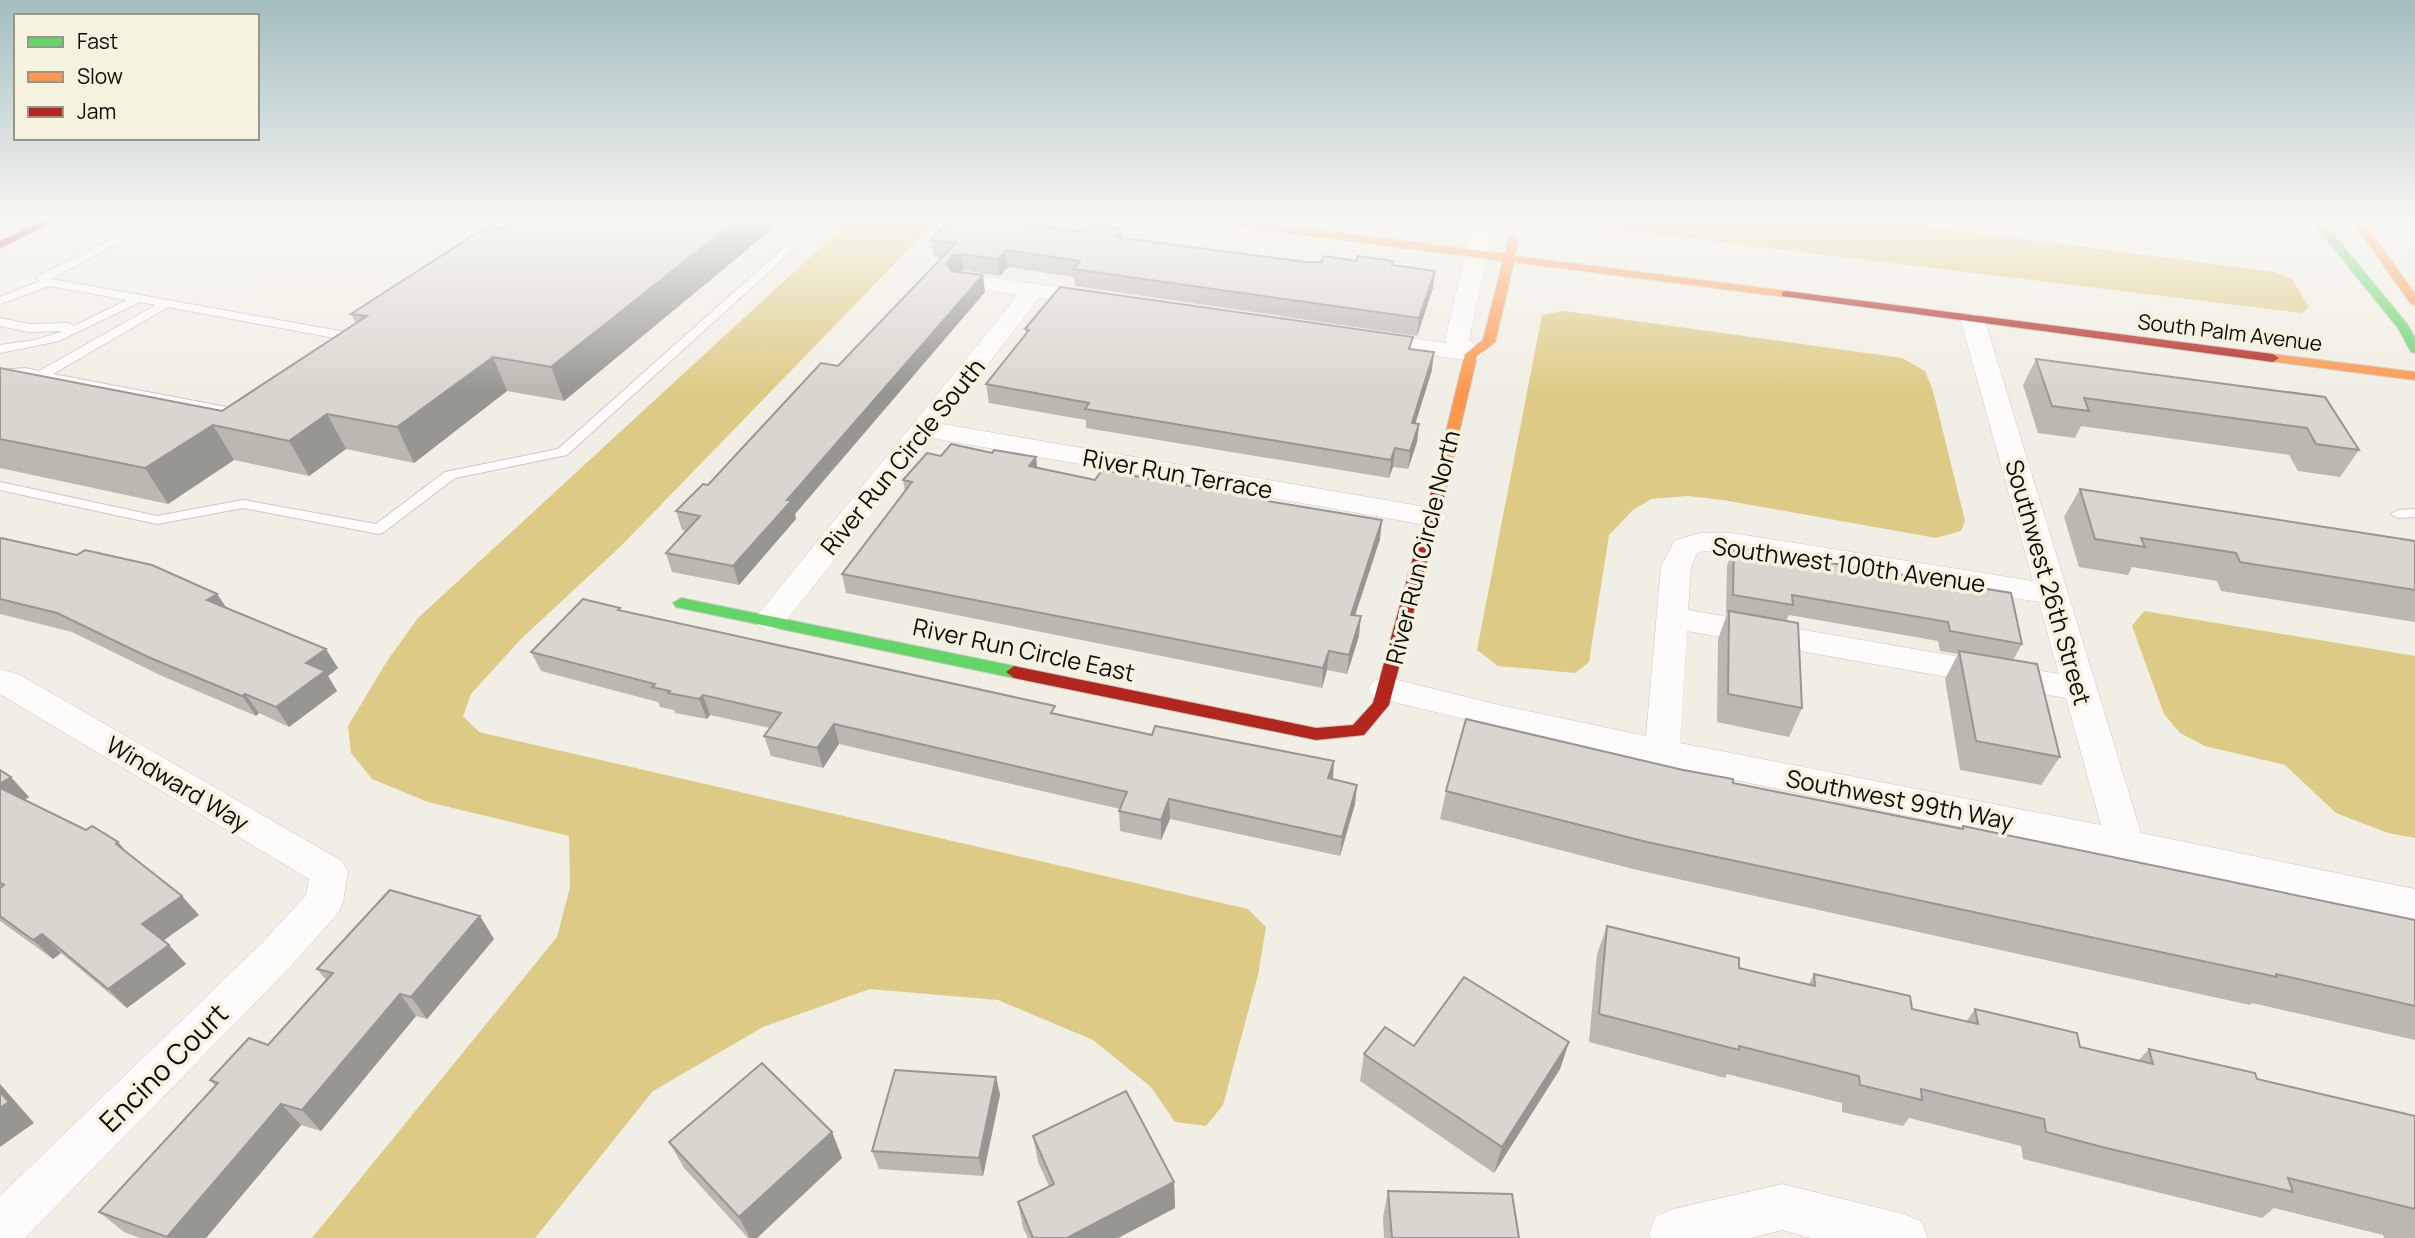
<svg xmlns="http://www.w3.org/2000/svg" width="2415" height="1238" viewBox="0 0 2415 1238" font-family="Manrope,sans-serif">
<rect width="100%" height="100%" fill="#f1eee5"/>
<g fill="#ddcb85">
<polygon points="858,219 938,219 621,546 521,639 471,694 463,716 479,732 1248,909 1266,927 1258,975 1223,1105 1206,1126 1175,1122 1151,1087 1093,1040 998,1000 870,989 763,1027 653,1091 535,1238 312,1238 557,937 570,887 569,836 428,802 372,779 351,753 348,726 387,661 418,618 844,226"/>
<polygon points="1531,219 1871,219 2275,272 2292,279 2309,307 2302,313"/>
<polygon points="1564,311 1902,358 1925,371 1933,391 1965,521 1961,531 1936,538 1723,500 1688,496 1651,499 1633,510 1609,535 1589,662 1575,673 1498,666 1477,650 1542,315"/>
<polygon points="2144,611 2415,656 2415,838 2388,833 2336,813 2285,765 2205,746 2180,733 2164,714 2132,626"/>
</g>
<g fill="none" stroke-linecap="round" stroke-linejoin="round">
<defs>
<g id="lane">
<polygon points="151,219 164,219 51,279 356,334 362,338 356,342 168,307 53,374 247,411 247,417 242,418 25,376 0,378 0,370 25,368 39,371 156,305 140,302 59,341 0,353 0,345 35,340 64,331 29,332 0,326 0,318 29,324 69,323 74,326 127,300 49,286 0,304 0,297 40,281 37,278 39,276"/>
<polygon points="352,219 365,219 353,227 345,227 345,223"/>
<polygon points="816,219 827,219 567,455 455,478 384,532 379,534 243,508 157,524 0,490 0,482 157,516 243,500 376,524 445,472 558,449"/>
<polygon points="2415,509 2415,517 2398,518 2391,514 2398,510"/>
</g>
<g id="street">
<polygon points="1481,228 1489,229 1492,234 1469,339 1483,354 1480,359 1471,361 1363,345 1360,340 1363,335 1372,333 1447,343 1445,340 1470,234 1473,229"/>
<polygon points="963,273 1095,293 1103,295 1107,300 1103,305 1095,307 1039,298 942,424 1432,508 1442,511 1446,517 1442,523 1432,526 932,438 781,627 770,631 759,627 754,620 759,613 1018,295 955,285 952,280 955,275"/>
<path d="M1973 314 1981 316 1985 321 2141 833 2415 889V921L1615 755 1373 697 1368 689 1373 681 1385 677 1499 705 1646 736 1661 567 1675 540 1701 533H1732L2033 581 1961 321 1965 316ZM1703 551H1732L2039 602 2059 674 1688 610 1691 567 1697 553ZM1687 631 2066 698 2101 825 1680 743Z"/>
<polygon points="0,669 20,675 342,861 348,872 343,902 338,913 291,966 25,1238 0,1238 0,1196 263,942 306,895 309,879 0,694"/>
<polygon points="1782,1184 1904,1214 1921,1221 1928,1238 1811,1238 1782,1230 1751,1238 1651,1238 1649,1233 1656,1216 1673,1209"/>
</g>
<g id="fast">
<polygon points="2310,219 2321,219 2407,324 2415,338 2415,353 2411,352 2398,328"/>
<polygon points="681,598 1014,666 1022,672 1014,678 676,607 673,603"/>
</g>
<g id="slow">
<polygon points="1202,219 1232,219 1505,254 1509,238 1514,235 1519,238 1515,256 1786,291 1792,294 1786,297 1514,262 1495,342 1477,356 1446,489 1439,493 1432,489 1465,354 1483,340 1503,261 1207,222"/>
<polygon points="2351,219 2361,219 2415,294 2415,305 2411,304"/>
<polygon points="2273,354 2415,372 2415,380 2269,361 2267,358"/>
</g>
<g id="jam">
<polygon points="46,219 60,219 0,248 0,241"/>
<polygon points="1786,291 2273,354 2279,358 2273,362 1782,296 1782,292"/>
<polygon points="1439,485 1446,489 1389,705 1364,735 1316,740 1014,678 1006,672 1014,666 1316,728 1353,725 1373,703 1432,489"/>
</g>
</defs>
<use href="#lane" stroke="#cbc9c2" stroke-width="2"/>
<use href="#street" stroke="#cbc9c2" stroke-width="1"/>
<use href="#fast" stroke="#cbc9c2" stroke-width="2"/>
<use href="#slow" stroke="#cbc9c2" stroke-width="2"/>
<use href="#jam" stroke="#cbc9c2" stroke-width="2"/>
<use href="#lane" fill="#fdfcfb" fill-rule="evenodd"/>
<use href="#street" fill="#fdfcfb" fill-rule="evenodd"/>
<use href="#fast" fill="#63d668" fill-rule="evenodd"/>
<use href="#slow" fill="#ff974d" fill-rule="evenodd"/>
<use href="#jam" fill="#b3261e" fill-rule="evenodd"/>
</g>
<g fill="#bbb8b2">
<polygon points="516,219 777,219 778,224 564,401 507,391 414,463 346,449 309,476 234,460 168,504 0,468 0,368 222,411 356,324 351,314 502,229"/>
<polygon points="1121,238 1306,262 1393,261 1393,265 1433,288 1417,336 1075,286 1074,277 1008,267 1000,276 963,270 959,272 985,292 795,514 796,519 739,585 672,572 666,553 686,531 682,530 676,511 708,485 838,366 943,258 933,256 931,240"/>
<polygon points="1025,329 1412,349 1432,370 1415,423 1419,424 1417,442 1408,469 1393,467 1389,478 1086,428 1086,420 989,403 986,384 1026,334"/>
<polygon points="2036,359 2325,397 2359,450 2340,477 2298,471 2289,455 2081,426 2075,438 2038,433 2023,385"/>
<polygon points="992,453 1036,457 1037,468 1095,480 1217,491 1263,496 1263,500 1380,539 1355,615 1359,636 1347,674 1327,670 1322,688 846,593 842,574 905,491 903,480 941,456"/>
<polygon points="2080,489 2415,541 2415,622 2221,591 2217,581 2132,567 2128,575 2079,567 2064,517"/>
<polygon points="0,539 217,594 226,608 338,668 328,676 337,691 289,727 259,713 256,716 162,676 72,632 0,614"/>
<polygon points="1734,547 2022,644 2013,660 2060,757 2041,785 1960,770 1945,679 1958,654 1940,651 1938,641 1789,615 1786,621 1802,708 1789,737 1717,722 1718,639 1727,614 1726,614 1727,566"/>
<polygon points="622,611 1333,779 1355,804 1340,856 1170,819 1161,840 1120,831 1119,811 1120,809 839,744 823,768 771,756 764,736 770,728 710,715 707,719 675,713 674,710 660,707 658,702 541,671 531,652"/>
<polygon points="0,770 29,797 25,800 86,830 118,842 128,854 199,915 164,940 169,945 186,964 127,1008 61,953 53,959 0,921"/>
<polygon points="1733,783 1962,828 1963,826 2415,920 2415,1040 2252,1003 2250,1005 1637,870 1440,819 1446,791"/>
<polygon points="1607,926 1739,968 1809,984 1814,974 1912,1009 1966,1022 1975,1009 2080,1047 2138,1061 2149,1049 2257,1079 2415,1116 2415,1238 2384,1238 2383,1235 2274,1208 2262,1218 2023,1159 2021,1146 1909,1118 1903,1126 1842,1112 1842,1103 1727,1074 1725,1078 1589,1042 1597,954"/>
<polygon points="494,939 427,1019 416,1016 321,1131 301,1125 206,1238 140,1238 124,1232 99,1212 215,1086 210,1080 268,1045 326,980 317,969"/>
<polygon points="1569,1042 1560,1069 1494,1173 1360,1081 1364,1054 1414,1046"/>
<polygon points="996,1077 1000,1095 983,1176 879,1169 872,1151"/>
<polygon points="832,1132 842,1158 757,1238 748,1238 684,1168 669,1142"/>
<polygon points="1033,1136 1174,1182 1175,1208 1118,1238 1028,1238 1023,1228 1018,1202 1049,1186 1038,1162"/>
<polygon points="1388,1191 1519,1238 1384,1238 1383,1217"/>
</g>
<g fill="#989691">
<polygon points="738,219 777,219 778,224 564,401 551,367"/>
<polygon points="1121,229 1122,246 1115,237"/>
<polygon points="1006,250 1008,267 1000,276 998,259"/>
<polygon points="961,254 963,270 954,272 947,264 952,256"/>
<polygon points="1435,271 1433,288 1417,336 1419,318"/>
<polygon points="983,275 985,292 795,514 796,519 739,585 733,566 787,500"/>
<polygon points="1434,352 1432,370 1410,441 1412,423"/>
<polygon points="493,357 507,391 414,463 397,427"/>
<polygon points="327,414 346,449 309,476 289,441"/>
<polygon points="1419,424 1417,442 1408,469 1410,451"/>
<polygon points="213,425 234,460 168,504 145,468"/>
<polygon points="1395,448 1393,467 1389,478 1391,460"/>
<polygon points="1036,457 1038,476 1029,466"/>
<polygon points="1382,520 1380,539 1349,634 1351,615"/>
<polygon points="217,594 230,613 207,600"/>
<polygon points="1361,616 1359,636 1347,674 1349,655"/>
<polygon points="326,649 338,668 328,676 337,691 289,727 276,707 306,663"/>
<polygon points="1329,651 1327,670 1322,688 1323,668"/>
<polygon points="245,694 259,713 256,716 242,696"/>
<polygon points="703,695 710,715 707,719 699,699"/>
<polygon points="834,724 839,744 823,768 817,748"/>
<polygon points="1334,761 1333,780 1328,778"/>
<polygon points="11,777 29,797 15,806 0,790 0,784"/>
<polygon points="1357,785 1355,804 1340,856 1342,837"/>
<polygon points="1169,799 1170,819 1161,840 1161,820"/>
<polygon points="118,842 135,862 116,844"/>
<polygon points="182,896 199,915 160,943 142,924"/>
<polygon points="480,916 494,939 427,1019 411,997"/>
<polygon points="42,934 61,953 53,959 33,940"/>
<polygon points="169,945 186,964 127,1008 108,989"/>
<polygon points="400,994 416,1016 321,1131 302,1110"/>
<polygon points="1569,1042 1560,1069 1494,1173 1502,1147"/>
<polygon points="996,1077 1000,1095 983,1176 979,1158"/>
<polygon points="0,1084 34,1123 0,1147"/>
<polygon points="281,1104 301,1125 206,1238 168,1238 167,1237"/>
<polygon points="832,1132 842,1158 757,1238 750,1238 739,1217"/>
<polygon points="1174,1182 1175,1208 1118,1238 1067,1238"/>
</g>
<g fill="#d9d6cf" stroke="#989691" stroke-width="2">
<polygon points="516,219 738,219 551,367 493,357 397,427 327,414 289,441 213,425 145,468 0,439 0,368 222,411 367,316 351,314 486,227 502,229"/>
<polygon points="951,219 990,219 1082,232 1089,224 1121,229 1115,237 1306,262 1321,262 1324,256 1356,261 1358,256 1393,261 1392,265 1435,271 1419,318 1073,269 1080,261 1006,250 998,259 961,254 952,256 947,264 952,271 983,275 787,500 792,500 733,566 666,553 700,516 676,511 703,484 708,485 821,363 838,366 956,243 931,240"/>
<polygon points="1060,287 1413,337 1409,349 1434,352 1412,423 1419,424 1410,451 1395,448 1391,460 1085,409 1089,403 986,384 1029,330 1025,329"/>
<polygon points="2036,359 2325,397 2359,450 2316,444 2307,428 2084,398 2089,411 2052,406"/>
<polygon points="951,444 992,453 994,450 1036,457 1029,466 1095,480 1102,470 1217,491 1218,488 1263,496 1261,500 1382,520 1351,615 1361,616 1349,655 1329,651 1323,668 842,574 912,482 903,480 927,453 941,456"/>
<polygon points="2080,489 2415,541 2415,590 2240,562 2236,553 2141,538 2145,547 2095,539"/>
<polygon points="1,538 77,555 85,550 152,565 217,594 207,600 326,649 306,663 325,671 276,707 245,694 242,696 148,657 57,613 0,599 0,539"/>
<polygon points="1734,547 2011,593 2022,644 1950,631 1948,622 1792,595 1793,605 1733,595"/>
<polygon points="583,599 620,608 618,610 1055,706 1051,713 1152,735 1155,726 1334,761 1328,778 1357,785 1342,837 1169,799 1161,820 1119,811 1127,792 834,724 817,748 764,736 781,713 703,695 699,699 668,693 670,691 652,687 655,684 531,652"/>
<polygon points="1729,611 1798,623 1802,708 1728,694"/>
<polygon points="1959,651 2037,664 2060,757 1976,741"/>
<polygon points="1466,719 1683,770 1733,779 1733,783 1963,829 1963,826 2415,920 2415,1006 2276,974 2277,977 1647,842 1446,791"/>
<polygon points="0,770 11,777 0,784"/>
<polygon points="0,788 86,830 92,826 118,842 116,844 182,896 142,924 169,945 108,989 42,934 33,940 0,916 0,888 4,885 0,883"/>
<polygon points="390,890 480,916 411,997 400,994 302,1110 281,1104 167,1237 99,1212 218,1083 210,1080 249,1038 268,1045 333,973 317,969"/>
<polygon points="1607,926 1739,958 1739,968 1815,986 1814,974 1910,996 1912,1009 1978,1024 1975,1009 2077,1033 2080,1047 2153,1064 2149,1049 2255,1073 2257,1079 2415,1116 2415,1209 2288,1178 2293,1192 2102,1147 2046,1132 2044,1119 1921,1089 1922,1100 1860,1085 1859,1076 1739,1046 1739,1050 1599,1014"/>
<polygon points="1464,977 1569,1042 1502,1147 1364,1054 1385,1027 1414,1046"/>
<polygon points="762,1063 832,1132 739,1217 669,1142"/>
<polygon points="895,1070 996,1077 979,1158 872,1151"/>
<polygon points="1126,1091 1174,1182 1067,1238 1033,1238 1018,1202 1054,1184 1033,1136"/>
<polygon points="0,1092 9,1102 0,1108"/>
<polygon points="1388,1191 1512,1194 1519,1238 1392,1238"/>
</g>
<linearGradient id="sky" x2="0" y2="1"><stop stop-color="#a3bdc0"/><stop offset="0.56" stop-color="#f9f7f3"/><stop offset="1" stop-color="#f9f7f3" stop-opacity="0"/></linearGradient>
<rect width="2415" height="392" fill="url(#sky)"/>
<g text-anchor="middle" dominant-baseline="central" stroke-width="7" stroke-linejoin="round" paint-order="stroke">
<g font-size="21" fill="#0d0c06" stroke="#f6f2e0">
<text transform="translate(2230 332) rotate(7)">South Palm Avenue</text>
</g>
<g font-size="24" fill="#0d0c06" stroke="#f6f2e0">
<text transform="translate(902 456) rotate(-51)">River Run Circle South</text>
<text transform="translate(1178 473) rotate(10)">River Run Terrace</text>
<text transform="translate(1422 547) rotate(-76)">River Run Circle North</text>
<text transform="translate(1849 564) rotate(8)">Southwest 100th Avenue</text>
<text transform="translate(2049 582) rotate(74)">Southwest 26th Street</text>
<text transform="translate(1024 649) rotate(12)">River Run Circle East</text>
<text transform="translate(178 783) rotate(31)">Windward Way</text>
<text transform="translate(1900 799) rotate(11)">Southwest 99th Way</text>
</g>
<g font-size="28" fill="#0d0c06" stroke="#f6f2e0">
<text transform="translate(163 1067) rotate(-45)">Encino Court</text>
</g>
</g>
<rect x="14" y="14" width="245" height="126" fill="#f6f2e0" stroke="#999689" stroke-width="2"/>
<rect x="28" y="37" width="35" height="10" fill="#63d668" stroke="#999689" stroke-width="2"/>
<text x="77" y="49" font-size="21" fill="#0d0c06">Fast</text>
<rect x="28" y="72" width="35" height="10" fill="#ff974d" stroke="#999689" stroke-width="2"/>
<text x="77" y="84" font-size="21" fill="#0d0c06">Slow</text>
<rect x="28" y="107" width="35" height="10" fill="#b3261e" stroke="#999689" stroke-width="2"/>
<text x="77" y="119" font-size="21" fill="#0d0c06">Jam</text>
</svg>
